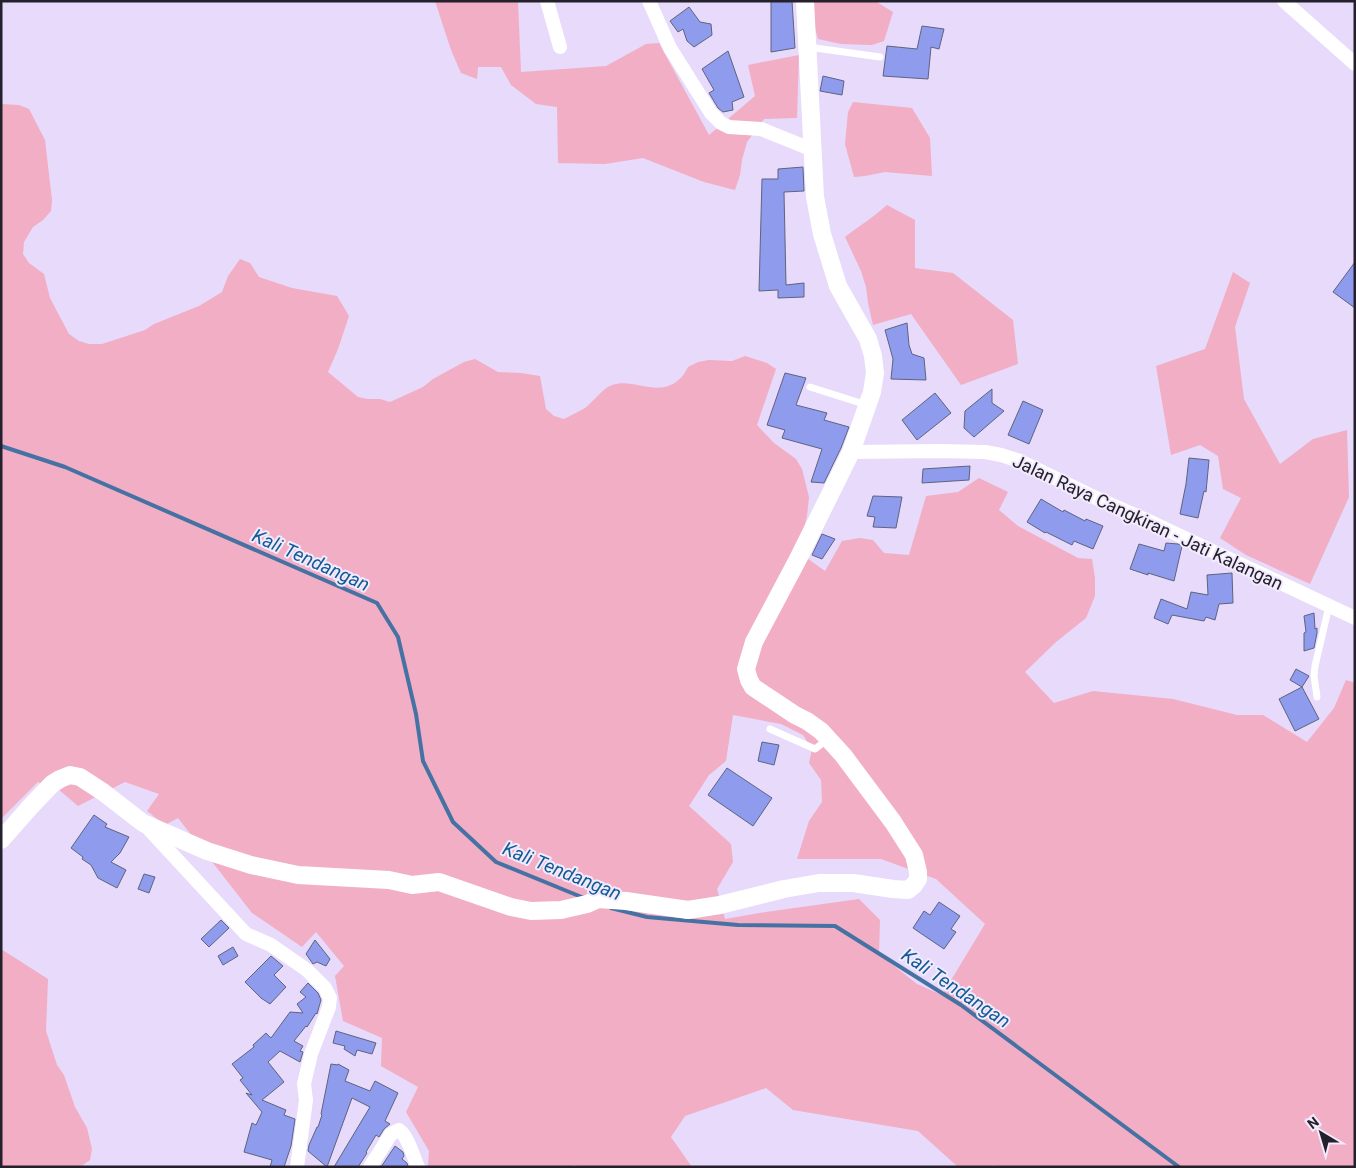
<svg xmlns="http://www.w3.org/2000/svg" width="1356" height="1168" viewBox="0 0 1356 1168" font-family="Roboto,sans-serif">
<rect width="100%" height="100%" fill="#e7dafa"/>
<g fill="#f1aec5" fill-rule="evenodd">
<polygon points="435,1 518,1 521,72 606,66 646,44 659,43 709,135 755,96 748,65 799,55 797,118 764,119 747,142 742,160 740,175 735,190 704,182 643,158 605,164 558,163 557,107 536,104 511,85 501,67 478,67 477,79 461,73 451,50"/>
<polygon points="812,1 875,1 893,12 884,41 872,45 841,44 818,39 811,14"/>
<polygon points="853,102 912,108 930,138 932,176 885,172 865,176 854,177 845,144 848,112"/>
<path d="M1 104 19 105 29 109 45 140 52 200 51 211 43 220 33 227 24 242 23 254 29 263 44 274 50 298 69 334 79 341 89 344H102L145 330 154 324 199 306 222 292 228 276 240 259 250 263 259 277 292 288 337 296 349 316 338 349 328 372 358 397 368 399H380L390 402 423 387 433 379 464 362 475 359 498 372 521 373 540 376 546 409 554 416 564 419C571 415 579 412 585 408 593 402 603 388 612 385 633 378 652 395 673 384 681 379 684 375 688 367L698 362 709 360 732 361 745 356 767 363 776 369 757 425 774 443 796 459 802 469 809 497 807 516 803 533 797 551 825 571 842 541 860 538 873 540 884 553 909 555 926 496 958 492 979 478 1008 492 999 510 1018 526 1078 558 1092 559 1095 578V596L1086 618 1056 642 1025 672 1054 703 1093 691 1173 699 1237 715H1263L1307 742 1334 708 1346 680 1355 683V1167H997L993 1165 992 1167H958L918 1131 793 1110 766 1088 685 1116 671 1137 692 1167H579L576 1165 568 1167H428L429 1151 406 1112 418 1087 381 1066 382 1038 343 1021 335 976 344 966 316 932 302 947 252 913 178 818 165 825 147 811 159 794 125 782 78 806 58 789 38 782 1 819ZM733 715 781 724 803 735 812 749 809 763 821 780 822 802 809 821 797 859H881L936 879 985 924 942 995 917 984 879 954 880 920 859 899 766 912 725 919 717 889 733 862 731 844 689 806 709 775 726 761Z"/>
<path d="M887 205 915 220V268L953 273 1013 320 1018 364 961 385 911 314 873 325 868 303 866 287 861 271 845 237C859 226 874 217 887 205Z"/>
<polygon points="1233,272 1250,283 1235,327 1244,399 1280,464 1313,439 1347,430 1349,497 1310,584 1246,555 1220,538 1241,498 1223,489 1218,456 1200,445 1171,455 1156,366 1205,349"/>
<polygon points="1,949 48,979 46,1031 57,1065 64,1075 75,1107 87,1128 92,1149 90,1160 80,1167 1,1167"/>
</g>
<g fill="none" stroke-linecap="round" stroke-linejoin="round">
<g stroke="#4572a2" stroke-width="4">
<polyline points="1,446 65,467 377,603 398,637 416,714 423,761 453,822 496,862 584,898"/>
<polyline points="611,908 647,917 738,925 835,926 961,1005 1179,1167"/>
</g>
</g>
<g fill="#8f9bec" stroke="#5e637f">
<polygon points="771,1 792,1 795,48 771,52"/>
<polygon points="689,7 700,22 711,24 712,35 694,47 687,41 683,29 678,32 670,21"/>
<polygon points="922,26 944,29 939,49 931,47 928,79 883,76 887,46 917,49"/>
<polygon points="728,51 744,97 732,102 733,110 723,112 718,108 709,93 714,90 702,69"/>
<polygon points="823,76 844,81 842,95 820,91"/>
<polygon points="803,167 804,191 784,192 786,285 804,283 804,297 778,298 778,290 759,291 762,179 778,179 778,169"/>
<polygon points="1355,262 1355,308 1333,292"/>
<polygon points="907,323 909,345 912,354 924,358 926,380 891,379 893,359 885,330"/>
<polygon points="785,373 806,378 796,405 827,413 824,420 849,427 841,448 824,483 811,482 822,449 782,438 785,430 767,425"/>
<polygon points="992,389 992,403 1004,411 974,437 964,428 965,411"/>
<polygon points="935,393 951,413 917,440 902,420"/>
<polygon points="1023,401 1043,410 1029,444 1008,435"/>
<polygon points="1189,458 1209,460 1206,492 1204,491 1198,518 1180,514 1186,484"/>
<polygon points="970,466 969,480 922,483 923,469"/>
<polygon points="873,496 902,497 896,528 873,527 875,517 867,516"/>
<polygon points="1041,499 1063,512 1064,510 1085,521 1086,519 1103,526 1093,549 1074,541 1072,545 1046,532 1045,533 1027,522"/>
<polygon points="822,534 835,539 822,559 812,555"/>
<polygon points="1166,543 1178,544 1182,546 1174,581 1148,573 1148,575 1130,569 1139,544 1164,551"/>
<polygon points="1232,573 1233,603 1219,604 1215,620 1206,617 1204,621 1172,615 1168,624 1154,618 1161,599 1187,609 1191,592 1208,595 1207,575"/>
<polygon points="1314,613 1315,629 1317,628 1317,633 1314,648 1304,651 1304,633 1306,632 1304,616"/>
<polygon points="1296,669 1309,676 1302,687 1290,680"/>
<polygon points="1302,687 1319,719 1295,731 1279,699"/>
<polygon points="762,742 779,745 774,765 758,761"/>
<polygon points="727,768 772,798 753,826 708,795"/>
<polygon points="94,815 107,824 105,827 129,837 120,853 111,862 126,870 117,888 98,878 91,865 82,859 83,857 71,848"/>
<polygon points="144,874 155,877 149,893 138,889"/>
<polygon points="939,902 960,916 951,929 956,932 944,949 913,928 924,911 930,915"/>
<polygon points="221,920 229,928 209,947 201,939"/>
<polygon points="315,940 330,959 326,966 317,962 313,964 306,954"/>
<polygon points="233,947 238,956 223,965 218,956"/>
<polygon points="271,956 283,966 274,975 286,987 270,1004 261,998 245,982"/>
<polygon points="308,983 318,993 321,1000 317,1014 316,1013 307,1027 306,1026 294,1041 303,1046 300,1051 303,1052 300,1062 280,1051 268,1062 284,1082 262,1100 286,1110 284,1115 295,1119 291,1146 284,1167 270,1167 272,1160 244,1152 252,1123 256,1125 262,1112 246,1093 252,1095 240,1080 243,1078 232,1064 254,1047 253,1045 266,1033 271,1038 290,1012 303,1013 297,1004 306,997 300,992"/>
<polygon points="336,1031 376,1043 372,1054 357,1050 355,1056 344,1049 345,1046 333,1043"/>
<polygon points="331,1064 338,1065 338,1064 349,1070 345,1081 370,1091 375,1081 398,1093 385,1121 390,1124 384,1129 379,1137 376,1135 366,1152 367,1153 358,1167 334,1167 370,1107 352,1098 327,1167 308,1151 309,1145 317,1127 318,1127 322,1115 321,1114"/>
<polygon points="395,1146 403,1152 404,1156 402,1159 407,1163 408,1167 381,1167"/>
</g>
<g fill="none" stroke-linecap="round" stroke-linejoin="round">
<g stroke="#fff" stroke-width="7">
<polyline points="808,47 880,57"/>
<polyline points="810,387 867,405"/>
<polyline points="1317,697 1314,676 1315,666 1329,606"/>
<polyline points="770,729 815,749 828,739"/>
</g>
<g stroke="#fff" stroke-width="14">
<polyline points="547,1 560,47"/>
<polyline points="649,1 670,48 711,113 721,123 729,127 761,129 813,150"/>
<polyline points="1284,1 1355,64"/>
<polyline points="851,452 940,451 985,452 1001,455 1020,461 1096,498 1153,523 1355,618"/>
<polyline points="145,825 246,934 271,945 307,970 325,988 330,998 329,1007 311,1054 304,1084 306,1100 297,1167"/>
<path d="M370 1167 391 1134 399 1130C408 1136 413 1156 418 1167"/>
</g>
<polyline stroke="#fff" stroke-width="18" points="1,840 31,806 52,784 60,779 70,775 80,777 103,792 143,823 207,851 251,865 298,875 389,880 412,885 439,882 511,907 531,911 561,910 587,904 598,899 626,901 688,910 720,905 784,889 819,883 853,883 893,889 908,890 914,885 918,879 918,872 914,855 893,822 843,755 821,731 807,721 795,715 753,687 749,680 746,669 754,642 798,559 851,452 872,392 875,373 873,356 868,339 838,286 822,234 815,197 805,1"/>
</g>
<g text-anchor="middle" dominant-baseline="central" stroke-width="4" stroke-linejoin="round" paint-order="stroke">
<g font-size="18" fill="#25212c" stroke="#f2eafd">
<text transform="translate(1148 522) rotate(25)">Jalan Raya Cangkiran - Jati Kalangan</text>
</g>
<g font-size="19" font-style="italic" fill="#125a96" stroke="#f2eafd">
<text transform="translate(311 560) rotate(24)">Kali Tendangan</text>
<text transform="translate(562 871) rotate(22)">Kali Tendangan</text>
<text transform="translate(956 988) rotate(34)">Kali Tendangan</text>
</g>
</g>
<rect width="1356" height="1168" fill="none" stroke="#25212c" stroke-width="5"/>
<g transform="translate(1321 1133) rotate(322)" stroke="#f2eafd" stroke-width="4" paint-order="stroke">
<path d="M0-4L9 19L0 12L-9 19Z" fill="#25212c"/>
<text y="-8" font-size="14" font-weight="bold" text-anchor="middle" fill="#25212c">N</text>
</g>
</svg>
